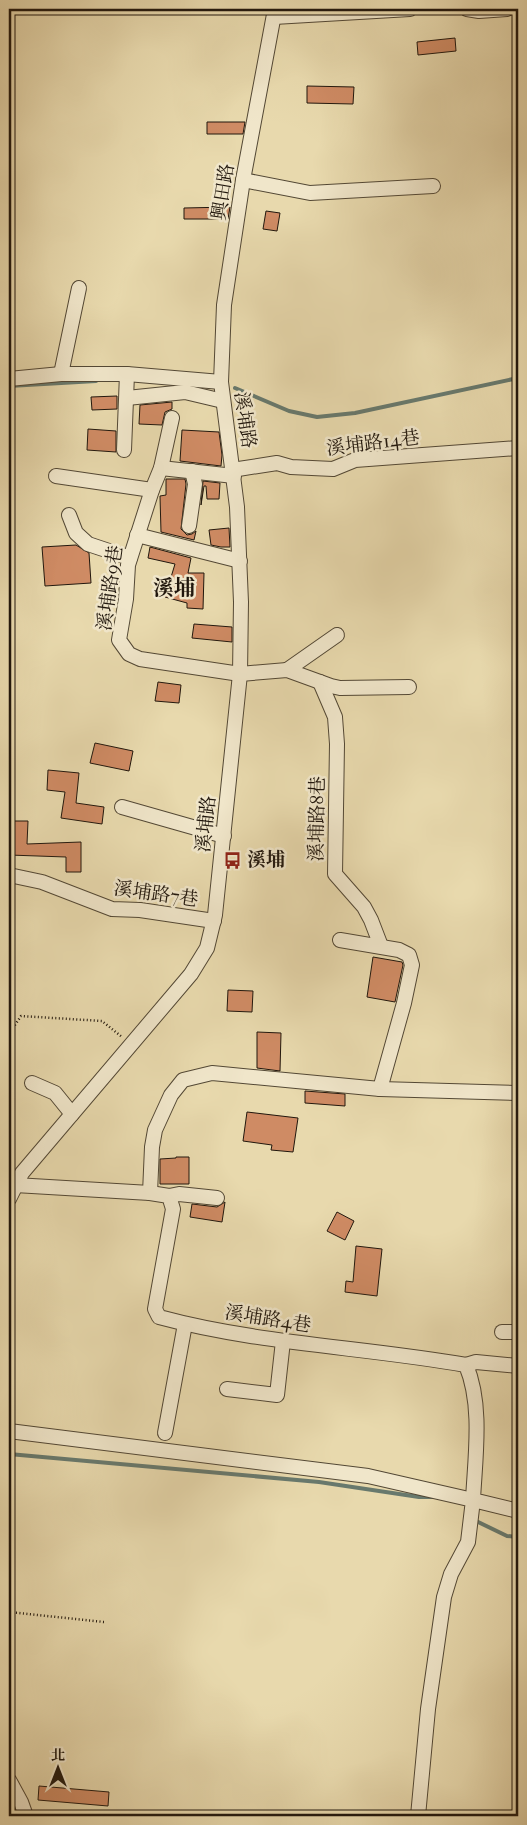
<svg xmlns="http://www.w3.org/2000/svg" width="527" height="1825" viewBox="0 0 527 1825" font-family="'IM FELL French Canon','Noto Serif TC',serif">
<rect width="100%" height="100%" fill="#e8d9ad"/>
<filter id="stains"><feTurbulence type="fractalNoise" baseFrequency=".004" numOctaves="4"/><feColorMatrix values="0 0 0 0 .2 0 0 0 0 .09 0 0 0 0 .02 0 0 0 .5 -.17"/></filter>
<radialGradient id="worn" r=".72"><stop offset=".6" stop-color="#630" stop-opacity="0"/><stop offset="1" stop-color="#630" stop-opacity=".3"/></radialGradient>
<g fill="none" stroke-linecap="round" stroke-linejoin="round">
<g stroke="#68796d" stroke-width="4">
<polyline points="9,386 96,381"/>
<polyline points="235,388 289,411 317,417 355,413 518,378"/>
<polyline points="9,1454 319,1482 419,1497 434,1497"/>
<polyline points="474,1520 507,1536 518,1537"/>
</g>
</g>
<g fill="#cf8b64" stroke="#21170d">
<polygon points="455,38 456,51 418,55 417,42"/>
<polygon points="307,86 354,87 353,104 307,103"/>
<polygon points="207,122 245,122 243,134 207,134"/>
<polygon points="230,207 228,219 184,219 184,208"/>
<polygon points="266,211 280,213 277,231 263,229"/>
<polygon points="117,396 117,409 92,410 91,397"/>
<polygon points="172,402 172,409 165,412 162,425 139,424 140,405"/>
<polygon points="88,429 116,431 116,452 87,450"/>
<polygon points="182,430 219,432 222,455 221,466 180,461"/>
<polygon points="166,479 185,479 186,484 181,529 187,535 192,534 196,531 194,540 161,532 160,496 166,495"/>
<polygon points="203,481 220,483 219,499 207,499 206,486 204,486 201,505"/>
<polygon points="229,528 230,547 221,547 211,545 209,530"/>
<polygon points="76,545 89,553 91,583 45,586 42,547"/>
<polygon points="150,547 191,558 188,573 204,573 203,609 187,608 187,603 165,597 175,564 148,558"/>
<polygon points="194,624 232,627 232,642 192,638"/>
<polygon points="158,682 181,685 179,703 155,701"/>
<polygon points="95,743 133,751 129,771 90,763"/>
<polygon points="48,770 79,773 76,803 104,807 102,824 61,818 65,792 47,790"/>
<polygon points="9,821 28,821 27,844 81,842 81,872 66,872 66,857 9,855"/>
<polygon points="373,957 402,962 403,965 395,1002 367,997"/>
<polygon points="228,990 253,991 252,1012 227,1011"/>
<polygon points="257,1032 281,1033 280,1071 257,1068"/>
<polygon points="305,1091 345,1094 345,1106 305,1103"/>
<polygon points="247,1112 298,1118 293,1152 271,1150 272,1145 243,1141"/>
<polygon points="176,1157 189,1157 189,1184 160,1184 160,1159 176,1158"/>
<polygon points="225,1202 222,1222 190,1217 192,1204 217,1207"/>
<polygon points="337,1212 354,1221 345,1240 327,1231"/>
<polygon points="356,1246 382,1249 377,1296 345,1292 346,1281 353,1282"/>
<polygon points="39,1786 109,1792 108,1806 38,1800"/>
</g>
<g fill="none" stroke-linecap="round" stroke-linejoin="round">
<defs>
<g id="minor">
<polyline points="467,9 479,11 507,9"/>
<polyline points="274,17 410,9"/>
<polyline points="243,180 310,193 433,186"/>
<polyline points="61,374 79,288"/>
<polyline points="9,379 61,374 127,374 221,382"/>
<polyline points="127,398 185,392 223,401"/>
<polyline points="172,418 161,468 152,490 128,565 126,599 119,640 129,654 140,659 240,674 287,670 331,686 340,688 409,687"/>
<polyline points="124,450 127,374"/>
<polyline points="161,468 234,476"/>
<polyline points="232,470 277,463 291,467 333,469 355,460 518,448"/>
<polyline points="56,476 152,490"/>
<polyline points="69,515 76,533 88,544 130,558"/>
<polyline points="189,526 195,484 192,471"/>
<polyline points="137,535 240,561"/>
<polyline points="287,670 337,635"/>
<polyline points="320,682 335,717 337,744 335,874 364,907 371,920 381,946"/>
<polyline points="122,807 224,836"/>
<polyline points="9,875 42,882 112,909 140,910 214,921"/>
<polyline points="340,940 399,950 409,955 412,965 404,1003 380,1089"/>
<polyline points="32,1083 55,1093 72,1114"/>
<path d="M15 1185 150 1193 169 1196 173 1209 155 1309 159 1317C259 1344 364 1347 466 1365 483 1405 475 1458 473 1500L518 1511"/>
<polyline points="150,1193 152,1147 155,1130 171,1095 183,1080 212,1073 380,1089 518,1093"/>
<polyline points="169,1196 179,1194 217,1198"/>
<polyline points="9,1199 22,1173 191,974 207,948 215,915 240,674 241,602 237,507 221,382 224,305 243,180 275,9"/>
<polyline points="502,1332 518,1332"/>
<polyline points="466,1365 476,1362 518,1366"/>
<polyline points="227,1389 277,1395 283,1341"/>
<polyline points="9,1431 368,1476 473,1500 468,1542 451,1574 444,1597 428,1709 418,1816"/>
<polyline points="165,1433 185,1324"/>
<polyline points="9,1780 21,1802 26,1816"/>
</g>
</defs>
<use href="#minor" stroke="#534835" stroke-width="16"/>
<g stroke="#21170d" stroke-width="2.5" stroke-dasharray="1 2.5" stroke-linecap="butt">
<polyline points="9,1034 21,1016 102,1021 122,1037"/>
<polyline points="9,1612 104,1622"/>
</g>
<use href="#minor" stroke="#f0e6ca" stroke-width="14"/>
</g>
<defs>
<symbol id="bus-bare" viewBox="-9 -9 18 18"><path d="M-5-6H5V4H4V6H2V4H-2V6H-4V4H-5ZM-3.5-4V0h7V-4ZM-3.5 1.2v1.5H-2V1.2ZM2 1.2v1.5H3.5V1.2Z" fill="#8f2418" stroke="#f0e6ca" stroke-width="2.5" paint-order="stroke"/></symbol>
</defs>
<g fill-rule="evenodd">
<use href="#bus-bare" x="220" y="848" width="25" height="25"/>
</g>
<g text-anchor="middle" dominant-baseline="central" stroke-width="5" stroke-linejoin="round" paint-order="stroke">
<g font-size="19" fill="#21170d" stroke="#f0e6ca">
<text transform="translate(223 192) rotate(-81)">興田路</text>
<text transform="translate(245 420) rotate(82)">溪埔路</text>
<text transform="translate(373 443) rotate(-7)">溪埔路14巷</text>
<text transform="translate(110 588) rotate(-82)">溪埔路9巷</text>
<text transform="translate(317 819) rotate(-89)">溪埔路8巷</text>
<text transform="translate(206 824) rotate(-84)">溪埔路</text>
<text transform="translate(156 894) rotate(8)">溪埔路7巷</text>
<text transform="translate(268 1319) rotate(9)">溪埔路4巷</text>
</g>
<g font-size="19" font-weight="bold" fill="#21170d" stroke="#f0e6ca" text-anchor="start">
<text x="247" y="860">溪埔</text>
</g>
<g font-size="21" font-weight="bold" fill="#21170d" stroke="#f0e6ca">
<text x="174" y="588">溪埔</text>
</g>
</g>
<rect width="527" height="1825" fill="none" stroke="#e8d9ad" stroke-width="30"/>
<rect x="10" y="10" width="507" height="1805" fill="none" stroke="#21170d" stroke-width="2.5"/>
<rect x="15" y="15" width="497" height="1795" fill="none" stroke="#21170d"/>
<g transform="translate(58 1768)" stroke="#f0e6ca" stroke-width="4" paint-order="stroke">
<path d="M0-4L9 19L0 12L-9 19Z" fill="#21170d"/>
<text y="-8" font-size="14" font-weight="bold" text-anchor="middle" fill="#21170d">北</text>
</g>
<rect width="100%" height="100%" filter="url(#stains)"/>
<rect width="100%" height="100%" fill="url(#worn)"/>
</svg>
